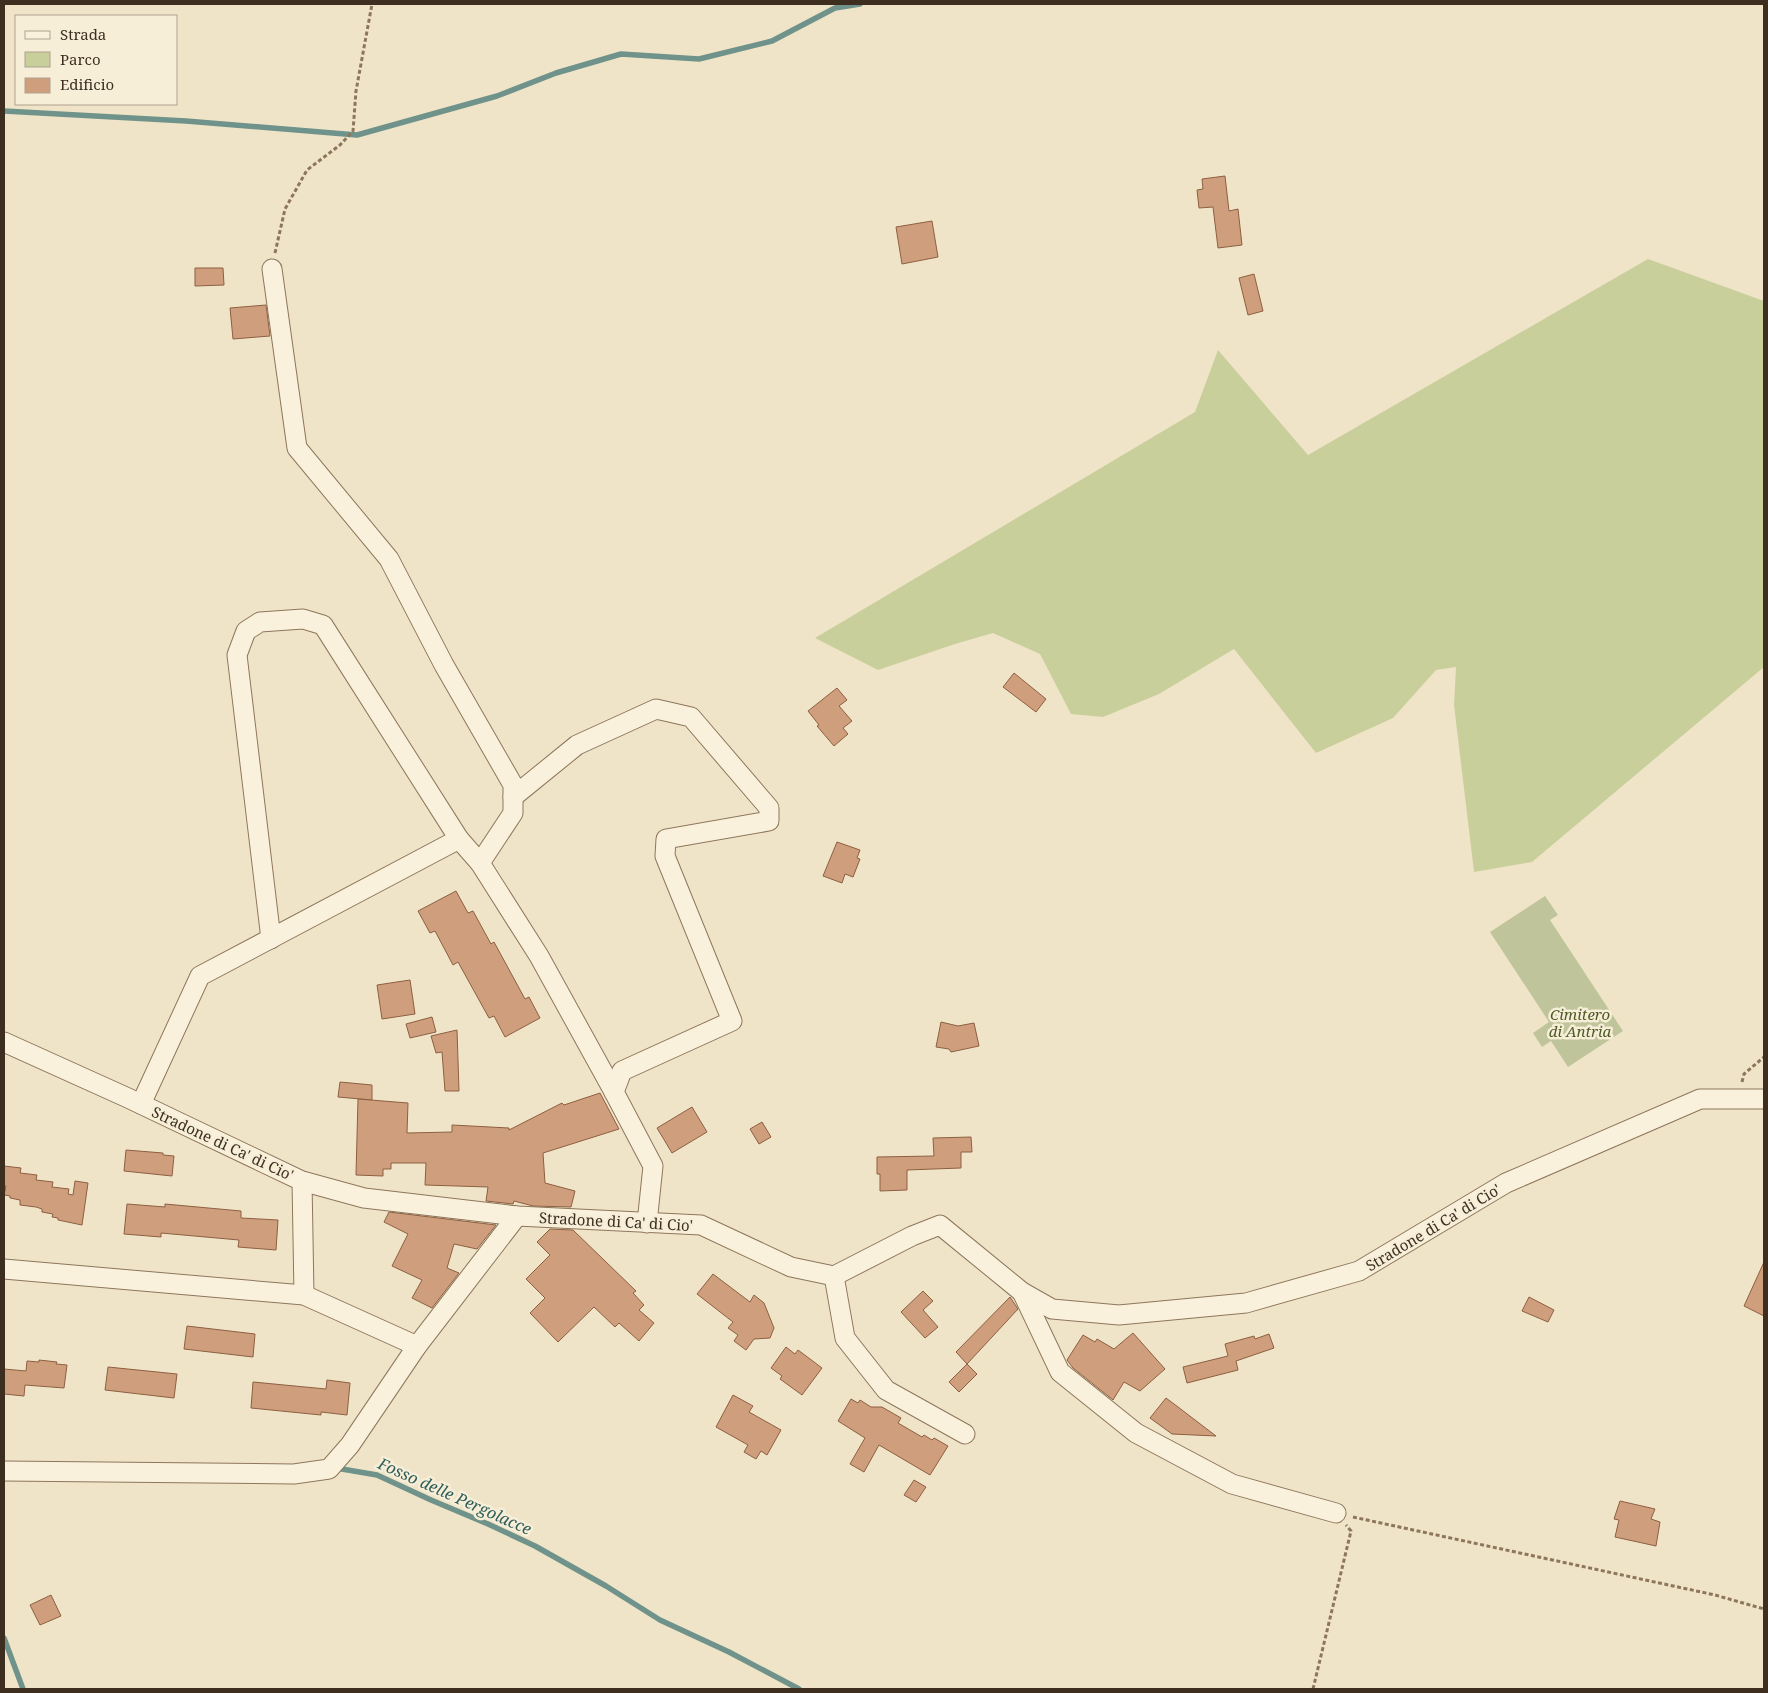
<svg xmlns="http://www.w3.org/2000/svg" width="1768" height="1693" viewBox="0 0 1768 1693" font-family="'Noto Serif',serif">
<rect width="100%" height="100%" fill="#f0e4c8"/>
<polygon fill="#c9cf9b" points="1648,259 1764,301 1764,667 1532,862 1474,872 1454,705 1456,667 1436,670 1393,718 1316,753 1234,649 1159,694 1103,717 1071,714 1040,654 993,633 955,644 878,670 815,638 1195,412 1218,350 1308,455"/>
<polygon fill="#bfc49a" points="1545,896 1558,915 1550,920 1623,1031 1568,1067 1551,1041 1542,1047 1533,1033 1549,1022 1490,932"/>
<g fill="none" stroke-linecap="round" stroke-linejoin="round">
<g stroke="#6f938a" stroke-width="5.5">
<polyline points="4,111 186,121 357,135 497,96 556,73 621,54 699,59 772,41 835,8 860,4"/>
<polyline points="336,1468 377,1475 431,1500 488,1524 535,1546 606,1586 660,1620 729,1652 799,1689"/>
<polyline points="4,1638 23,1689"/>
</g>
</g>
<g fill="#cf9f7d" stroke="#8d5f41">
<polygon points="1225,176 1229,211 1238,209 1242,245 1218,248 1213,207 1199,208 1197,190 1203,189 1202,179"/>
<polygon points="932,221 938,257 902,264 896,227"/>
<polygon points="195,268 223,268 224,285 195,286"/>
<polygon points="1254,274 1263,311 1248,315 1239,278"/>
<polygon points="266,305 270,336 233,339 230,308"/>
<polygon points="1014,673 1046,699 1036,712 1003,687"/>
<polygon points="837,688 847,700 839,706 852,721 843,728 848,734 834,746 817,726 819,725 808,711"/>
<polygon points="837,842 860,850 857,858 860,859 853,877 845,874 842,883 823,876"/>
<polygon points="456,891 468,913 473,911 491,944 494,942 525,999 529,997 540,1018 505,1037 494,1016 489,1018 458,962 453,965 435,931 430,933 418,911"/>
<polygon points="410,980 415,1014 382,1019 377,985"/>
<polygon points="432,1017 436,1032 410,1038 406,1024"/>
<polygon points="941,1022 958,1026 974,1023 979,1046 951,1052 949,1049 936,1047"/>
<polygon points="457,1030 459,1091 445,1091 442,1052 436,1053 431,1036"/>
<polygon points="340,1082 372,1085 372,1100 338,1097"/>
<polygon points="600,1093 619,1129 543,1153 545,1183 575,1191 571,1207 533,1206 514,1201 513,1204 486,1201 488,1187 425,1185 426,1163 391,1163 391,1169 383,1169 383,1176 356,1175 358,1099 408,1103 407,1133 452,1132 452,1125 509,1128 509,1130 562,1103 564,1105"/>
<polygon points="692,1107 707,1132 672,1153 657,1128"/>
<polygon points="762,1122 771,1137 759,1144 750,1129"/>
<polygon points="971,1137 972,1152 961,1152 961,1168 907,1170 907,1190 880,1191 880,1174 877,1174 877,1157 934,1156 933,1138"/>
<polygon points="126,1150 163,1153 163,1155 174,1156 172,1176 124,1171"/>
<polygon points="4,1166 21,1168 20,1173 37,1175 36,1180 53,1182 52,1187 69,1189 68,1194 73,1195 75,1181 88,1183 82,1225 58,1220 58,1218 52,1217 53,1214 42,1212 42,1209 36,1207 20,1205 20,1200 10,1198 10,1196 4,1195 6,1186 4,1186"/>
<polygon points="127,1204 165,1207 165,1204 241,1211 241,1218 278,1220 276,1250 238,1247 239,1240 161,1233 161,1237 124,1234"/>
<polygon points="389,1212 496,1225 477,1249 454,1244 447,1268 459,1273 432,1308 412,1298 422,1280 392,1266 408,1234 384,1222"/>
<polygon points="550,1229 573,1230 636,1291 633,1293 644,1305 639,1310 654,1323 639,1341 619,1323 615,1327 594,1307 558,1342 530,1313 545,1298 526,1279 550,1255 537,1242"/>
<polygon points="1764,1262 1764,1316 1744,1306"/>
<polygon points="713,1274 750,1302 754,1295 764,1303 774,1328 770,1338 754,1339 746,1350 734,1341 738,1335 728,1328 733,1322 697,1294"/>
<polygon points="923,1291 933,1301 923,1310 938,1327 925,1338 901,1312"/>
<polygon points="1010,1297 1018,1309 967,1364 956,1352"/>
<polygon points="1529,1297 1554,1310 1548,1322 1522,1311"/>
<polygon points="187,1326 255,1334 253,1357 184,1349"/>
<polygon points="1133,1333 1165,1369 1140,1391 1124,1382 1113,1400 1073,1368 1067,1360 1083,1335 1095,1342 1097,1339 1114,1349"/>
<polygon points="1269,1334 1274,1348 1236,1361 1238,1370 1187,1383 1183,1367 1228,1356 1225,1344 1254,1336 1255,1339"/>
<polygon points="786,1347 795,1354 798,1350 822,1368 802,1395 780,1379 782,1376 771,1368"/>
<polygon points="39,1360 57,1362 56,1364 67,1365 64,1388 25,1385 24,1396 4,1394 4,1369 26,1371 27,1361 39,1362"/>
<polygon points="967,1364 977,1374 959,1392 949,1382"/>
<polygon points="108,1367 177,1374 174,1398 105,1390"/>
<polygon points="327,1380 350,1383 347,1415 321,1412 321,1415 251,1408 253,1382 326,1389"/>
<polygon points="733,1395 753,1406 749,1412 781,1430 767,1455 761,1451 756,1459 744,1452 748,1445 716,1427"/>
<polygon points="1166,1398 1178,1407 1216,1436 1172,1434 1150,1418"/>
<polygon points="851,1399 858,1403 860,1400 871,1407 882,1407 901,1418 898,1423 922,1437 924,1435 932,1440 934,1438 948,1446 930,1475 879,1445 864,1472 850,1464 865,1438 838,1421"/>
<polygon points="914,1480 926,1487 916,1502 904,1495"/>
<polygon points="1620,1501 1655,1509 1651,1519 1660,1522 1656,1546 1615,1537 1619,1520 1614,1519"/>
<polygon points="51,1595 61,1616 40,1625 30,1605"/>
</g>
<g fill="none" stroke-linecap="round" stroke-linejoin="round">
<defs>
<g id="street">
<polyline points="272,269 297,448 389,559 444,665 513,785 513,813 480,863"/>
<polyline points="513,797 577,745 656,709 691,717 769,808 769,821 666,839 665,856 732,1021 622,1071 614,1092 653,1166 647,1223"/>
<polyline points="271,939 237,655 246,631 260,622 303,619 323,625 459,839 480,863 539,956 614,1092"/>
<polyline points="4,1042 128,1098 302,1181 364,1198 517,1216 701,1225 791,1267 834,1276 912,1236 940,1225 1022,1292 1052,1309 1119,1315 1246,1303 1359,1271 1506,1183 1700,1099 1764,1099"/>
<polyline points="141,1104 200,976 459,839"/>
<polyline points="302,1181 304,1295"/>
<polyline points="4,1269 304,1295 417,1346"/>
<polyline points="834,1276 845,1338 886,1390 965,1434"/>
<polyline points="1022,1292 1060,1372 1136,1433 1232,1484 1336,1513"/>
<polyline points="4,1471 294,1474 329,1469 350,1445 417,1346 517,1216"/>
</g>
</defs>
<use href="#street" stroke="#8d765c" stroke-width="21"/>
<g stroke="#8d765c" stroke-width="3" stroke-dasharray="4 2.5" stroke-linecap="butt">
<polyline points="275,253 285,209 307,170 340,145 353,131 356,91 372,4"/>
<polyline points="1742,1082 1744,1074 1764,1057"/>
<polyline points="1353,1517 1715,1595 1764,1609"/>
<polyline points="1313,1689 1351,1531 1346,1525"/>
</g>
<use href="#street" stroke="#faf1dc" stroke-width="19"/>
</g>
<g text-anchor="middle" dominant-baseline="central" stroke-width="5" stroke-linejoin="round" paint-order="stroke">
<g font-size="15" font-style="italic" fill="#4d5a26" stroke="#f7eed8">
<text x="1580" y="1014">Cimitero<tspan x="1580" dy="17">di Antria</tspan></text>
</g>
<g font-size="15" fill="#3d2e20" stroke="#f7eed8">
<text transform="translate(223 1143) rotate(25)">Stradone di Ca' di Cio'</text>
<text transform="translate(616 1221) rotate(3)">Stradone di Ca' di Cio'</text>
<text transform="translate(1433 1227) rotate(-31)">Stradone di Ca' di Cio'</text>
</g>
<g font-size="16" font-style="italic" fill="#2f5d5a" stroke="#f7eed8">
<text transform="translate(455 1496) rotate(24)">Fosso delle Pergolacce</text>
</g>
</g>
<rect width="1768" height="1693" fill="none" stroke="#3d2e20" stroke-width="10"/>
<rect x="15" y="15" width="162" height="90" fill="#f7eed8" stroke="#ada18e"/>
<rect x="25" y="31" width="25" height="8" fill="#faf1dc" stroke="#ada18e"/>
<text x="60" y="40" font-size="15" fill="#3d2e20">Strada</text>
<rect x="25" y="52" width="25" height="15" fill="#c9cf9b" stroke="#ada18e"/>
<text x="60" y="65" font-size="15" fill="#3d2e20">Parco</text>
<rect x="25" y="78" width="25" height="15" fill="#cf9f7d" stroke="#ada18e"/>
<text x="60" y="90" font-size="15" fill="#3d2e20">Edificio</text>
</svg>
